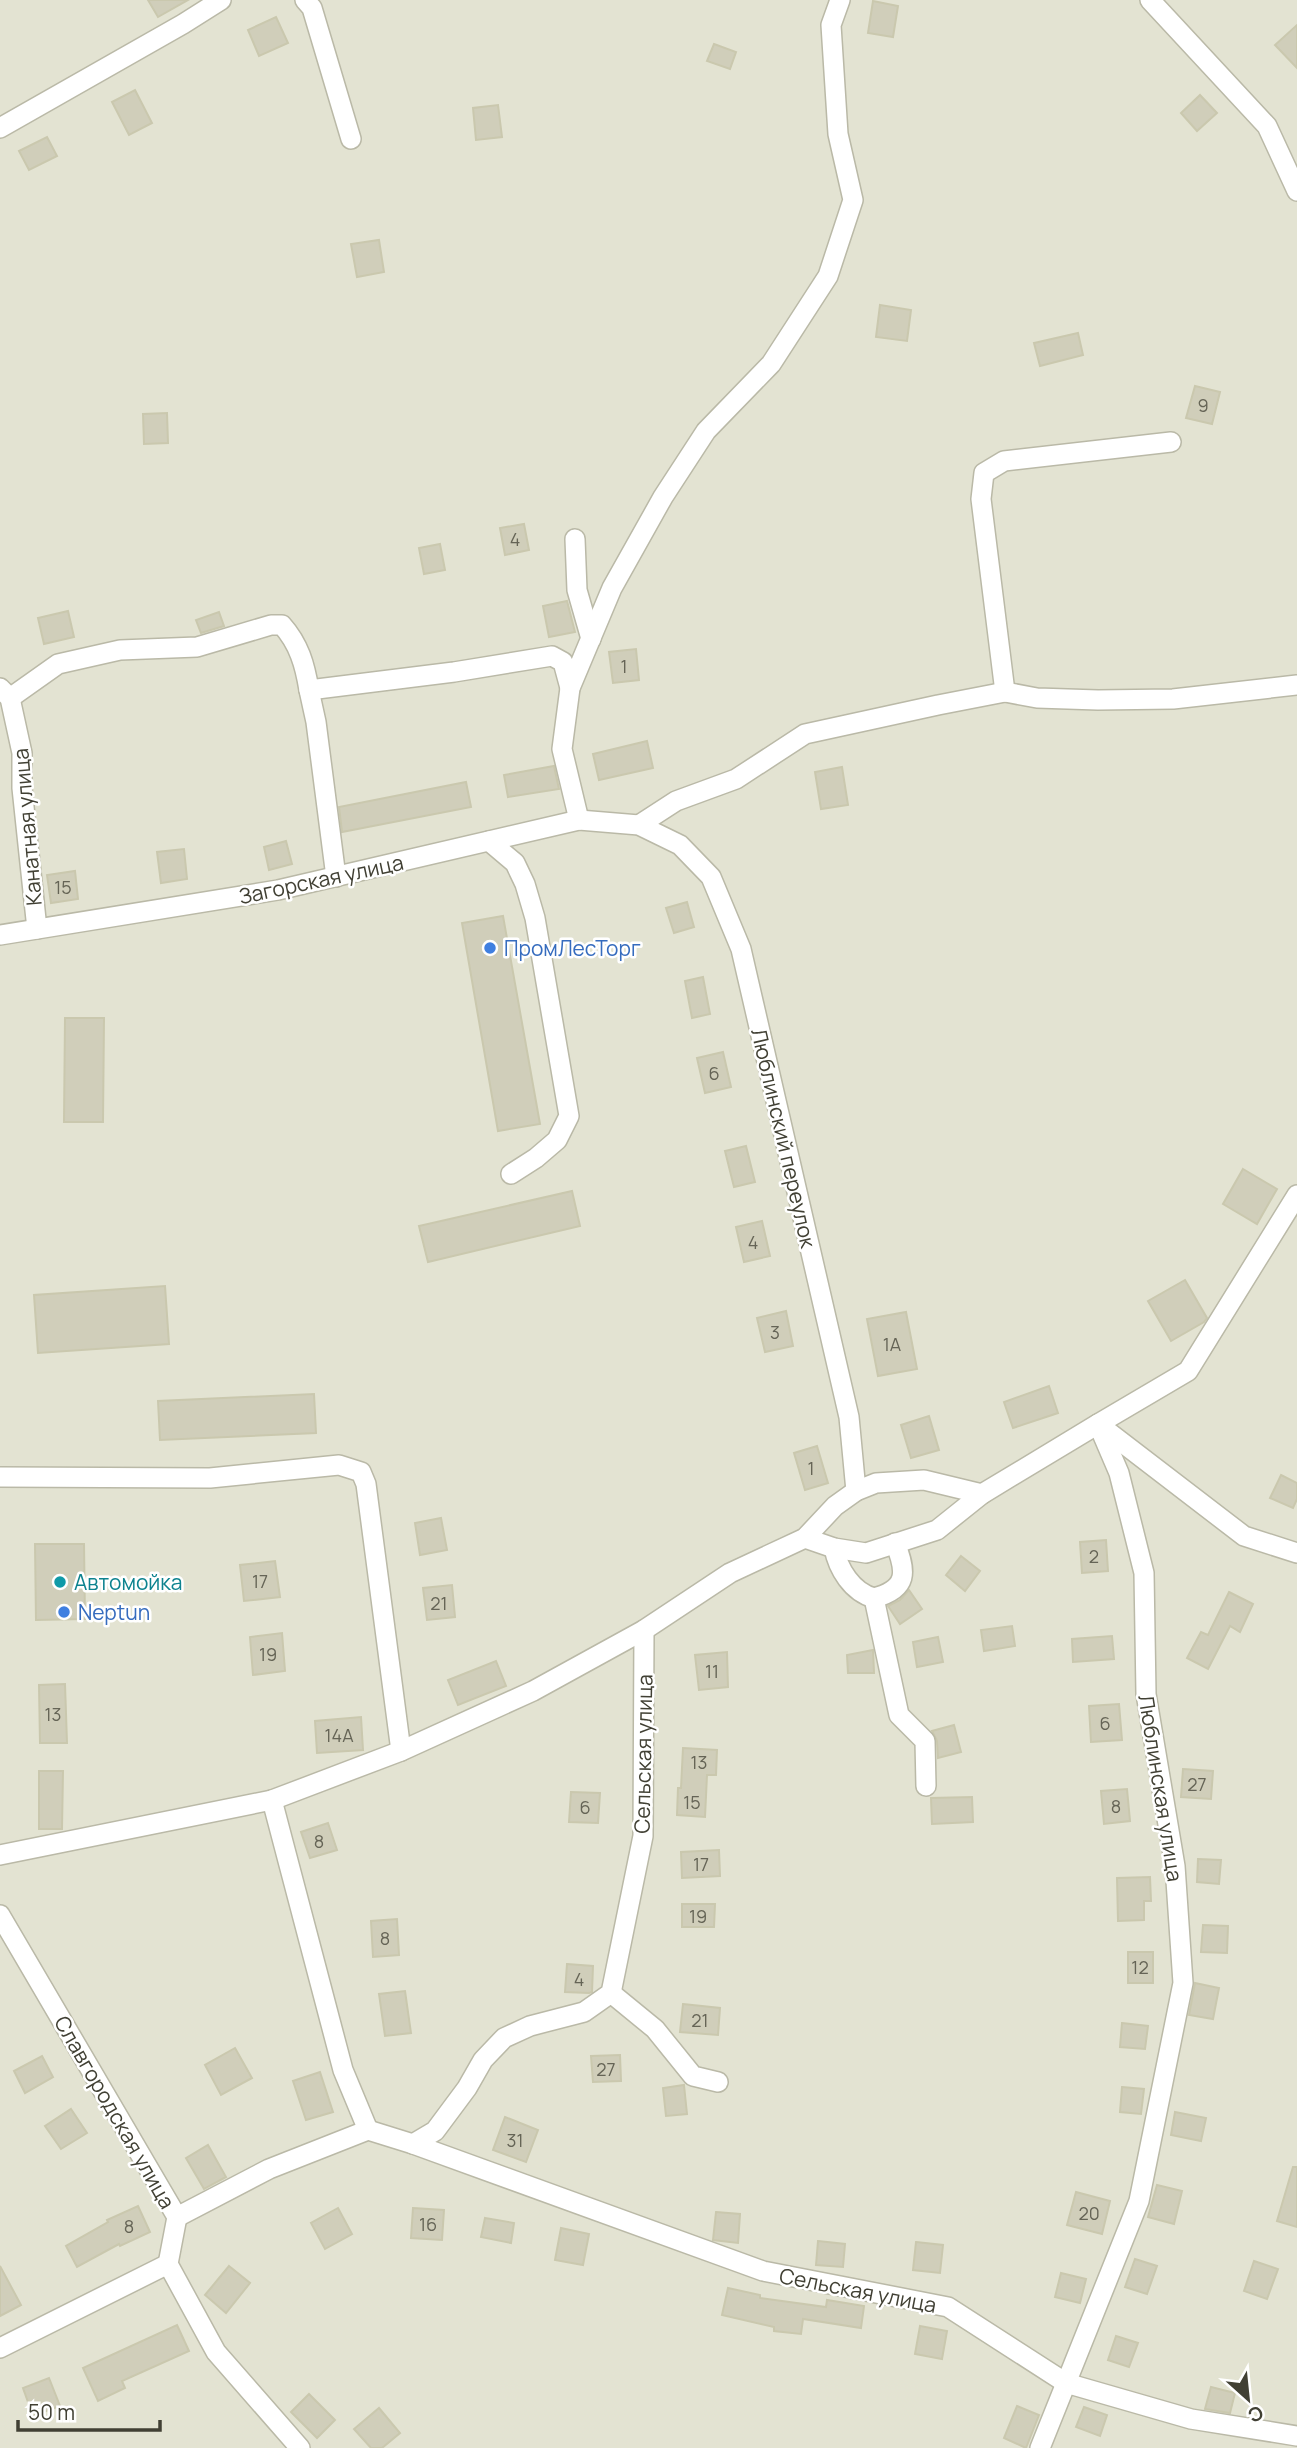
<svg xmlns="http://www.w3.org/2000/svg" width="1297" height="2448" viewBox="0 0 1297 2448" font-family="Manrope,sans-serif">
<rect width="100%" height="100%" fill="#efefe3"/>
<rect fill="#e3e3d2" x="0" y="0" width="1297" height="2448"/>
<g fill="#d0ceba" stroke="#cac8ae" stroke-width="2">
<polygon points="148,0 188,0 158,17"/>
<polygon points="873,1 898,6 893,37 868,33"/>
<polygon points="276,17 288,43 259,56 248,30"/>
<polygon points="1297,25 1297,68 1275,45"/>
<polygon points="714,44 736,52 730,69 707,61"/>
<polygon points="135,90 152,123 129,135 112,102"/>
<polygon points="1200,95 1217,113 1197,131 1181,113"/>
<polygon points="498,105 502,137 476,140 473,108"/>
<polygon points="47,137 57,156 29,170 19,151"/>
<polygon points="379,240 384,272 357,277 351,244"/>
<polygon points="880,305 911,310 907,341 876,337"/>
<polygon points="1078,333 1083,355 1040,366 1034,343"/>
<polygon points="1195,386 1220,392 1212,424 1186,418"/>
<polygon points="167,413 168,443 144,444 143,414"/>
<polygon points="524,524 529,550 505,555 500,528"/>
<polygon points="440,544 445,570 424,574 419,548"/>
<polygon points="567,601 575,632 549,637 543,606"/>
<polygon points="68,611 74,637 44,644 38,618"/>
<polygon points="219,612 224,626 201,633 196,620"/>
<polygon points="636,649 639,680 613,683 609,652"/>
<polygon points="647,741 653,768 599,780 593,754"/>
<polygon points="554,766 559,789 508,797 504,775"/>
<polygon points="842,767 848,805 821,809 815,772"/>
<polygon points="466,782 471,807 342,832 339,807"/>
<polygon points="286,841 292,864 269,870 264,847"/>
<polygon points="184,849 187,879 161,883 157,852"/>
<polygon points="75,871 78,899 51,903 47,875"/>
<polygon points="687,902 694,927 674,933 666,908"/>
<polygon points="503,916 540,1124 498,1131 462,923"/>
<polygon points="703,977 710,1014 692,1018 685,981"/>
<polygon points="65,1018 104,1018 103,1122 64,1122"/>
<polygon points="723,1052 731,1087 705,1093 697,1058"/>
<polygon points="746,1146 755,1182 734,1187 725,1151"/>
<polygon points="1243,1169 1277,1189 1257,1224 1223,1204"/>
<polygon points="572,1191 580,1226 428,1262 419,1226"/>
<polygon points="762,1221 770,1256 744,1262 736,1227"/>
<polygon points="1185,1280 1207,1318 1204,1322 1171,1341 1148,1301"/>
<polygon points="165,1286 169,1344 38,1353 34,1295"/>
<polygon points="786,1311 793,1346 765,1352 757,1318"/>
<polygon points="906,1312 917,1369 878,1376 867,1319"/>
<polygon points="1049,1386 1058,1413 1013,1428 1004,1402"/>
<polygon points="314,1394 316,1433 160,1440 158,1401"/>
<polygon points="929,1416 939,1450 911,1458 901,1425"/>
<polygon points="817,1446 828,1483 805,1490 794,1453"/>
<polygon points="1281,1475 1297,1483 1297,1499 1293,1508 1270,1498"/>
<polygon points="441,1518 447,1550 420,1555 415,1523"/>
<polygon points="1106,1540 1108,1571 1082,1573 1080,1542"/>
<polygon points="35,1544 84,1544 85,1619 36,1620"/>
<polygon points="961,1556 980,1571 965,1591 946,1575"/>
<polygon points="275,1561 280,1597 244,1601 240,1565"/>
<polygon points="452,1585 455,1617 427,1620 423,1588"/>
<polygon points="909,1590 922,1609 900,1624 888,1606 900,1600"/>
<polygon points="1229,1592 1253,1604 1240,1632 1230,1626 1208,1669 1187,1658 1201,1632 1208,1635"/>
<polygon points="1012,1626 1015,1646 984,1651 981,1630"/>
<polygon points="282,1633 285,1671 253,1675 250,1637"/>
<polygon points="1112,1636 1114,1659 1073,1662 1072,1639"/>
<polygon points="938,1637 943,1662 917,1667 913,1642"/>
<polygon points="873,1650 874,1673 848,1673 847,1655"/>
<polygon points="727,1652 728,1687 699,1690 695,1655"/>
<polygon points="496,1661 506,1686 458,1705 448,1680"/>
<polygon points="65,1684 67,1743 40,1743 39,1685"/>
<polygon points="1119,1704 1122,1740 1091,1742 1089,1706"/>
<polygon points="361,1717 363,1750 317,1753 315,1721"/>
<polygon points="954,1725 961,1752 938,1758 937,1741 932,1731"/>
<polygon points="683,1748 717,1750 716,1775 707,1775 705,1817 677,1815 678,1788 681,1788"/>
<polygon points="1183,1769 1213,1771 1211,1799 1181,1797"/>
<polygon points="39,1771 63,1771 62,1829 39,1829"/>
<polygon points="1127,1789 1130,1821 1104,1824 1101,1791"/>
<polygon points="571,1792 600,1793 598,1823 569,1822"/>
<polygon points="972,1797 973,1822 932,1824 931,1798"/>
<polygon points="328,1823 337,1850 310,1858 301,1832"/>
<polygon points="719,1850 720,1876 682,1878 681,1852"/>
<polygon points="1198,1859 1221,1860 1219,1884 1197,1882"/>
<polygon points="1150,1877 1151,1901 1144,1901 1144,1920 1118,1921 1117,1878"/>
<polygon points="682,1904 715,1904 714,1927 682,1927"/>
<polygon points="397,1919 399,1955 373,1957 371,1921"/>
<polygon points="1203,1925 1228,1926 1227,1953 1201,1952"/>
<rect x="1128" y="1952" width="25" height="31"/>
<polygon points="567,1964 593,1966 592,1992 589,1993 565,1992"/>
<polygon points="1195,1983 1219,1988 1213,2019 1189,2015"/>
<polygon points="405,1991 411,2033 385,2036 379,1994"/>
<polygon points="683,2004 720,2008 718,2035 680,2032"/>
<polygon points="1122,2023 1148,2026 1145,2049 1120,2047"/>
<polygon points="235,2048 252,2078 221,2095 205,2065"/>
<polygon points="620,2055 621,2081 593,2082 591,2056"/>
<polygon points="42,2056 53,2077 25,2093 14,2071"/>
<polygon points="320,2072 333,2112 306,2120 293,2081"/>
<polygon points="684,2085 687,2114 666,2116 663,2088"/>
<polygon points="1122,2087 1144,2089 1141,2114 1120,2112"/>
<polygon points="71,2109 87,2133 61,2149 45,2126"/>
<polygon points="1175,2112 1206,2118 1201,2141 1171,2135"/>
<polygon points="505,2117 538,2130 526,2162 493,2150"/>
<polygon points="208,2145 226,2177 204,2189 186,2158"/>
<polygon points="1293,2167 1297,2167 1297,2227 1277,2221"/>
<polygon points="1157,2185 1182,2191 1174,2224 1148,2217"/>
<polygon points="1076,2192 1110,2201 1102,2234 1067,2225"/>
<polygon points="138,2206 150,2232 120,2246 119,2244 77,2267 66,2246 108,2222 107,2220"/>
<polygon points="338,2208 352,2234 325,2249 311,2223"/>
<polygon points="413,2208 444,2210 442,2240 411,2238"/>
<polygon points="716,2212 740,2214 738,2243 713,2240"/>
<polygon points="485,2218 514,2223 511,2243 481,2237"/>
<polygon points="561,2228 589,2234 583,2265 555,2260"/>
<polygon points="818,2241 845,2244 843,2267 816,2265"/>
<polygon points="916,2242 943,2245 940,2273 913,2270"/>
<polygon points="1135,2259 1157,2266 1147,2294 1125,2287"/>
<polygon points="1254,2261 1278,2269 1267,2299 1244,2291"/>
<polygon points="0,2266 21,2305 0,2316"/>
<polygon points="229,2266 250,2283 226,2313 205,2295"/>
<polygon points="1061,2273 1086,2279 1080,2303 1055,2297"/>
<polygon points="728,2288 760,2295 760,2298 826,2307 827,2300 864,2306 861,2328 803,2319 801,2334 774,2331 774,2327 722,2315"/>
<polygon points="177,2325 189,2351 122,2381 125,2388 98,2401 83,2368"/>
<polygon points="920,2326 947,2331 942,2359 915,2354"/>
<polygon points="1116,2336 1138,2343 1129,2367 1108,2360"/>
<polygon points="49,2378 60,2406 33,2416 23,2388"/>
<polygon points="1211,2387 1235,2393 1230,2413 1205,2409"/>
<polygon points="309,2394 335,2420 317,2438 291,2412"/>
<polygon points="1017,2406 1039,2415 1026,2448 1004,2438"/>
<polygon points="1084,2407 1107,2415 1100,2436 1076,2427"/>
<polygon points="379,2408 400,2433 382,2448 371,2448 354,2429"/>
</g>
<g fill="none" stroke-linecap="round" stroke-linejoin="round">
<defs>
<g id="minor">
<polyline points="305,0 312,8 351,139"/>
<polyline points="1150,0 1267,126 1297,191"/>
<polyline points="0,128 183,24 221,0"/>
<polyline points="575,539 577,590 591,639"/>
<polyline points="0,688 10,698 22,753 22,788 37,929"/>
<polyline points="309,690 316,722 336,877"/>
<polyline points="1005,692 981,499 984,473 1004,461 1171,442"/>
<path d="M10 698 58 664 120 650 197 647 271 625H282C299 644 305 665 309 690L454 672 552 656 563 662 570 688"/>
<polyline points="579,820 562,749 570,688 612,588 663,497 706,431 771,364 828,276 853,200 838,134 831,25 840,0"/>
<polyline points="639,825 676,801 736,779 805,734 938,705 1005,692 1037,698 1098,700 1173,699 1297,685"/>
<polyline points="489,841 515,863 525,884 535,918 569,1116 557,1140 536,1158 511,1174"/>
<polyline points="0,935 278,890 579,820 639,825 680,845 711,877 741,949 849,1417 856,1491"/>
<polyline points="0,1477 210,1478 339,1465 361,1472 366,1484 401,1751"/>
<polyline points="805,1538 834,1548 866,1553 937,1530 982,1494 1098,1424 1244,1536 1297,1553"/>
<path d="M895 1543C907 1572 908 1589 874 1598L899 1715 925 1741 926 1786"/>
<path d="M834 1548C838 1569 852 1592 874 1598"/>
<polyline points="272,1800 343,2070 368,2130"/>
<polyline points="0,1855 272,1800 401,1751 533,1691 644,1630 730,1573 805,1538 835,1506 856,1491 876,1483 924,1480 982,1494"/>
<polyline points="0,1915 177,2217 168,2264 216,2352 300,2448"/>
<polyline points="611,1993 655,2029 693,2076 718,2082"/>
<polyline points="413,2144 435,2131 467,2088 483,2060 504,2038 530,2026 584,2012 611,1993 643,1836 644,1630"/>
<polyline points="177,2217 269,2169 368,2130 413,2144 763,2271 948,2307 1066,2383 1191,2419 1297,2436"/>
<polyline points="0,2348 168,2264"/>
<polyline points="1040,2448 1139,2201 1183,1983 1175,1866 1146,1694 1144,1573 1119,1473 1098,1424 1188,1371 1297,1195"/>
</g>
</defs>
<use href="#minor" stroke="#bab9a7" stroke-width="22"/>
<use href="#minor" stroke="#fff" stroke-width="19"/>
</g>
<g fill="#3f7fe0" stroke="#fff" stroke-width="2.5">
<circle cx="490" cy="948" r="7"/>
<circle cx="64" cy="1612" r="7"/>
</g>
<circle fill="#0f9aa8" stroke="#fff" stroke-width="2.5" cx="60" cy="1582" r="7"/>
<g text-anchor="middle" dominant-baseline="central" stroke-width="5" stroke-linejoin="round" paint-order="stroke">
<g font-size="18" fill="#656456">
<text x="1203" y="405">9</text>
<text x="515" y="539">4</text>
<text x="624" y="666">1</text>
<text x="63" y="887">15</text>
<text x="714" y="1073">6</text>
<text x="753" y="1242">4</text>
<text x="775" y="1332">3</text>
<text x="892" y="1344">1А</text>
<text x="811" y="1468">1</text>
<text x="1094" y="1556">2</text>
<text x="260" y="1581">17</text>
<text x="439" y="1603">21</text>
<text x="268" y="1654">19</text>
<text x="712" y="1671">11</text>
<text x="53" y="1714">13</text>
<text x="1105" y="1723">6</text>
<text x="339" y="1735">14А</text>
<text x="699" y="1762">13</text>
<text x="1197" y="1784">27</text>
<text x="692" y="1802">15</text>
<text x="1116" y="1806">8</text>
<text x="585" y="1807">6</text>
<text x="319" y="1841">8</text>
<text x="701" y="1864">17</text>
<text x="698" y="1916">19</text>
<text x="385" y="1938">8</text>
<text x="1140" y="1967">12</text>
<text x="579" y="1979">4</text>
<text x="700" y="2020">21</text>
<text x="606" y="2069">27</text>
<text x="515" y="2140">31</text>
<text x="1089" y="2213">20</text>
<text x="428" y="2224">16</text>
<text x="129" y="2226">8</text>
</g>
<g font-size="21" fill="#414034" stroke="#fff">
<text transform="translate(27 827) rotate(-95)">Канатная улица</text>
<text transform="translate(321 879) rotate(-12)">Загорская улица</text>
<text transform="translate(784 1138) rotate(77)">Люблинский переулок</text>
<text transform="translate(643 1754) rotate(-89)">Сельская улица</text>
<text transform="translate(1161 1788) rotate(81)">Люблинская улица</text>
<text transform="translate(115 2112) rotate(60)">Славгородская улица</text>
<text transform="translate(858 2290) rotate(11)">Сельская улица</text>
</g>
<g font-size="21" fill="#366cbe" stroke="#fff" text-anchor="start">
<text x="504" y="948">ПромЛесТорг</text>
<text x="78" y="1612">Neptun</text>
</g>
<g font-size="21" fill="#0d838f" stroke="#fff" text-anchor="start">
<text x="74" y="1582">Автомойка</text>
</g>
</g>
<g transform="translate(1248 2399) rotate(153)" stroke="#ffffff" stroke-width="5" paint-order="stroke">
<path d="M0-5L12 26L0 18L-12 26Z" fill="#414034"/>
<text y="-10" font-size="19" font-weight="bold" text-anchor="middle" fill="#414034">С</text>
</g>
<path d="M18 2420v10h142v-10" fill="none" stroke="#414034" stroke-width="3.5"/>
<text x="28" y="2420" font-size="21" fill="#414034" stroke="#ffffff" stroke-width="5" paint-order="stroke">50 m</text>
</svg>
